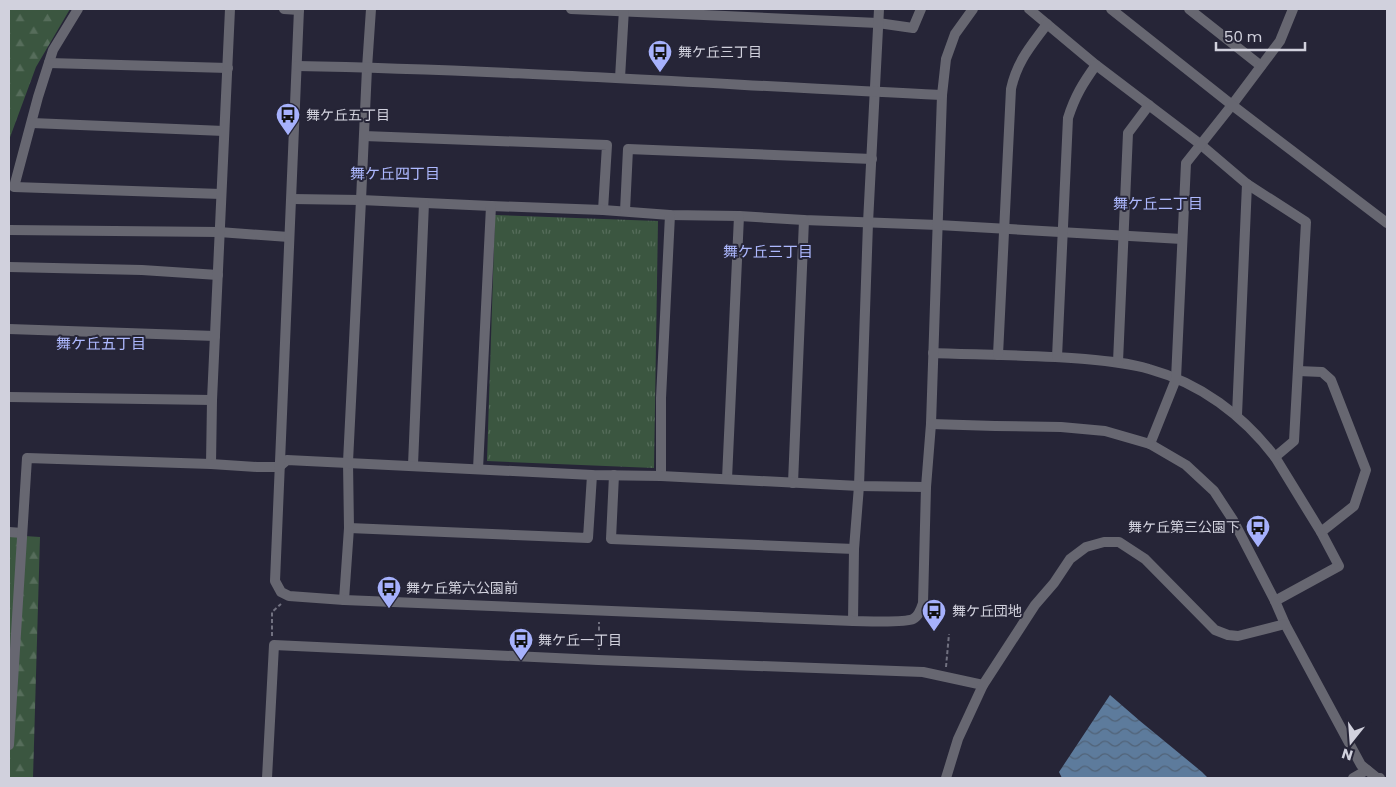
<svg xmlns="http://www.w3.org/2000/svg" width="1396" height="787" viewBox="0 0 1396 787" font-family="Poppins,'Noto Sans JP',sans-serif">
<defs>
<pattern id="forest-firs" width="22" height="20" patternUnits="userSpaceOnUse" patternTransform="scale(1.25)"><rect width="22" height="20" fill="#3b5640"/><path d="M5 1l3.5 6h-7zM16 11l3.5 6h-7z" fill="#566d5b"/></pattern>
<pattern id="park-tufts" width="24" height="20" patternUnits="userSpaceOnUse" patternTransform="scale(1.25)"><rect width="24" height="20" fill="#3b5640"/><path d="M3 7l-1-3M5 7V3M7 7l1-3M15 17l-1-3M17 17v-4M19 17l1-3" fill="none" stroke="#566d5b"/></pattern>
<pattern id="water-waves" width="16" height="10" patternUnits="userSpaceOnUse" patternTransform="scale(1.25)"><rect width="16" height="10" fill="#5d7b9c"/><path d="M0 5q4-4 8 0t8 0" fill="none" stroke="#516378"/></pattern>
</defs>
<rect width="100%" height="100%" fill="#262537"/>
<g fill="url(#forest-firs)">
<polygon points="9,9 70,9 36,67 9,140"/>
<polygon points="9,535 40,537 33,778 9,778"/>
</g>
<polygon fill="url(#park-tufts)" points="495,215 658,221 654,468 487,461"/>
<polygon fill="url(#water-waves)" points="1110,695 1140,721 1202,772 1208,778 1062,778 1059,772"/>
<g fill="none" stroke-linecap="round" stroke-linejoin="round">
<g stroke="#717180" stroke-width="2" stroke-dasharray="4 2.5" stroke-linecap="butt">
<polyline points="272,636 272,612 281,604"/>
<polyline points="599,650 599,622"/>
<polyline points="946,667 949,634"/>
</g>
<g stroke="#676771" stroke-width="10">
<polyline points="78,9 53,50 38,97 14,187 221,194"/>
<polyline points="284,9 299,10"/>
<polyline points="571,9 878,23 913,28 921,9"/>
<polyline points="1029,9 1096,65 1200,144 1247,184 1306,222 1294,441 1275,457"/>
<polyline points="1189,9 1261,66"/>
<polyline points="49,63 228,68"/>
<polyline points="620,78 624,9"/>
<polyline points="32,123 224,131"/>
<polyline points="364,136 607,145 603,210"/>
<polyline points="292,199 361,200 491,206 603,210 670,215 739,216 804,220 938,225 1182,239"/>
<polyline points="625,211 628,149 872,159"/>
<polyline points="9,230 219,232 289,237"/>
<polyline points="9,267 142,270 218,275"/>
<polyline points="9,329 215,336"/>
<path d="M933 353C984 355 1035 355 1085 359 1107 361 1129 363 1149 369 1200 383 1243 415 1275 457L1321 532 1339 566 1275 601"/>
<path d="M998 355 1011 89C1017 61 1031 46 1047 24"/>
<path d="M1057 357 1068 118C1075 96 1083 83 1096 65"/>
<polyline points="1118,362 1128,133 1149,105"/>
<polyline points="1298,371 1322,372 1331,380 1366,470 1354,506 1321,532"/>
<polyline points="9,397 212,400"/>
<polyline points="1237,415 1247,184"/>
<polyline points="1150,444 1176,379 1186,163 1232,105 1280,41 1293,9"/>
<polyline points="211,464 212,400 230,9"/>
<polyline points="413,465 424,203"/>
<polyline points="478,469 491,206"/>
<polyline points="614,475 611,539 854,549"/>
<polyline points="661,476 661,398 670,215"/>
<polyline points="727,479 739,216"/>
<polyline points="793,483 804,220"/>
<polyline points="349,528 588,538 592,475"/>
<polyline points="9,532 22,533"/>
<polyline points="344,600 349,528 348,462 361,200 367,68 371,9"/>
<polyline points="853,621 854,549 859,486 868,223 879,9"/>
<polyline points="9,745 27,458 211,464 257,467 279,467 287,460 592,475 661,476 859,486 926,487"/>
<polyline points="1353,778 1367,770"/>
</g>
<g stroke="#676771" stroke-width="10">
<path d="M299 9 275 581 281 592 289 596 344 600 853 621C864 621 905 623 913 619 919 616 921 609 923 603L926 487 931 424 942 95 946 59 955 34 973 9"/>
<polyline points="1111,9 1232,105 1387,223"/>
<path d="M297 66C512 70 727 85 942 95"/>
<polyline points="931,424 995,426 1061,427 1105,431 1150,444 1186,465 1214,491 1233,520 1275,601 1285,624 1361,765 1377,778 1380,778"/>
<polyline points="267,778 274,645 598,660 923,672 983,685"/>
<polyline points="946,778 958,739 983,685 1035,605 1054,583 1070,559 1086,547 1104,542 1119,542 1145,559 1215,630 1228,635 1238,636 1285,624"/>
</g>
</g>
<defs>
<symbol id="bus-pin" viewBox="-11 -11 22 30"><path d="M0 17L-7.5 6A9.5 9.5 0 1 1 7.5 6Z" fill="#a6b1fc" stroke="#262537"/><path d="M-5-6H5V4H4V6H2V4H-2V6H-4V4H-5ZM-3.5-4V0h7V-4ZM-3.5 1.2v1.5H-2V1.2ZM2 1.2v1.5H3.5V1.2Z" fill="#111"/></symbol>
</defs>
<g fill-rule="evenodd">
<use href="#bus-pin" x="646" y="38" width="28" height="38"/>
<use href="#bus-pin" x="274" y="101" width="28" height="38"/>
<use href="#bus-pin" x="1244" y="513" width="28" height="38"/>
<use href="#bus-pin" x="375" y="574" width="28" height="38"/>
<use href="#bus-pin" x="920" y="597" width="28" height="38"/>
<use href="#bus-pin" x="507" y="626" width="28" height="38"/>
</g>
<g text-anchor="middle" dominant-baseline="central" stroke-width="4" stroke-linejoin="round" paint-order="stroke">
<g font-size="14" fill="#d1d1dd" stroke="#262537" text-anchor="start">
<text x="678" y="52">舞ケ丘三丁目</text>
<text x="306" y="115">舞ケ丘五丁目</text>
<text x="1240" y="527" text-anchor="end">舞ケ丘第三公園下</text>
<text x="406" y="588">舞ケ丘第六公園前</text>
<text x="952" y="611">舞ケ丘団地</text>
<text x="538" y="640">舞ケ丘一丁目</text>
</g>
<g font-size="15" fill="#aeb9ff" stroke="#262537">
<text x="395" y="173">舞ケ丘四丁目</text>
<text x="1158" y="203">舞ケ丘二丁目</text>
<text x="768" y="251">舞ケ丘三丁目</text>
<text x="101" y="343">舞ケ丘五丁目</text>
</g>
</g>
<rect width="1396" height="787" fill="none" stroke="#d1d1dd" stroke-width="20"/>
<g transform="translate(1351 742) rotate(197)" stroke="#262537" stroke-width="4" paint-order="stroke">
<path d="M0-4L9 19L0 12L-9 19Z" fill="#d1d1dd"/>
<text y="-8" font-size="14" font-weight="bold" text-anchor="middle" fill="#d1d1dd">N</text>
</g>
<path d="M1216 42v8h89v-8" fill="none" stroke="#d1d1dd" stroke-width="2.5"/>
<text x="1224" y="42" font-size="15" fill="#d1d1dd" stroke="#262537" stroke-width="4" paint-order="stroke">50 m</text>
</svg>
